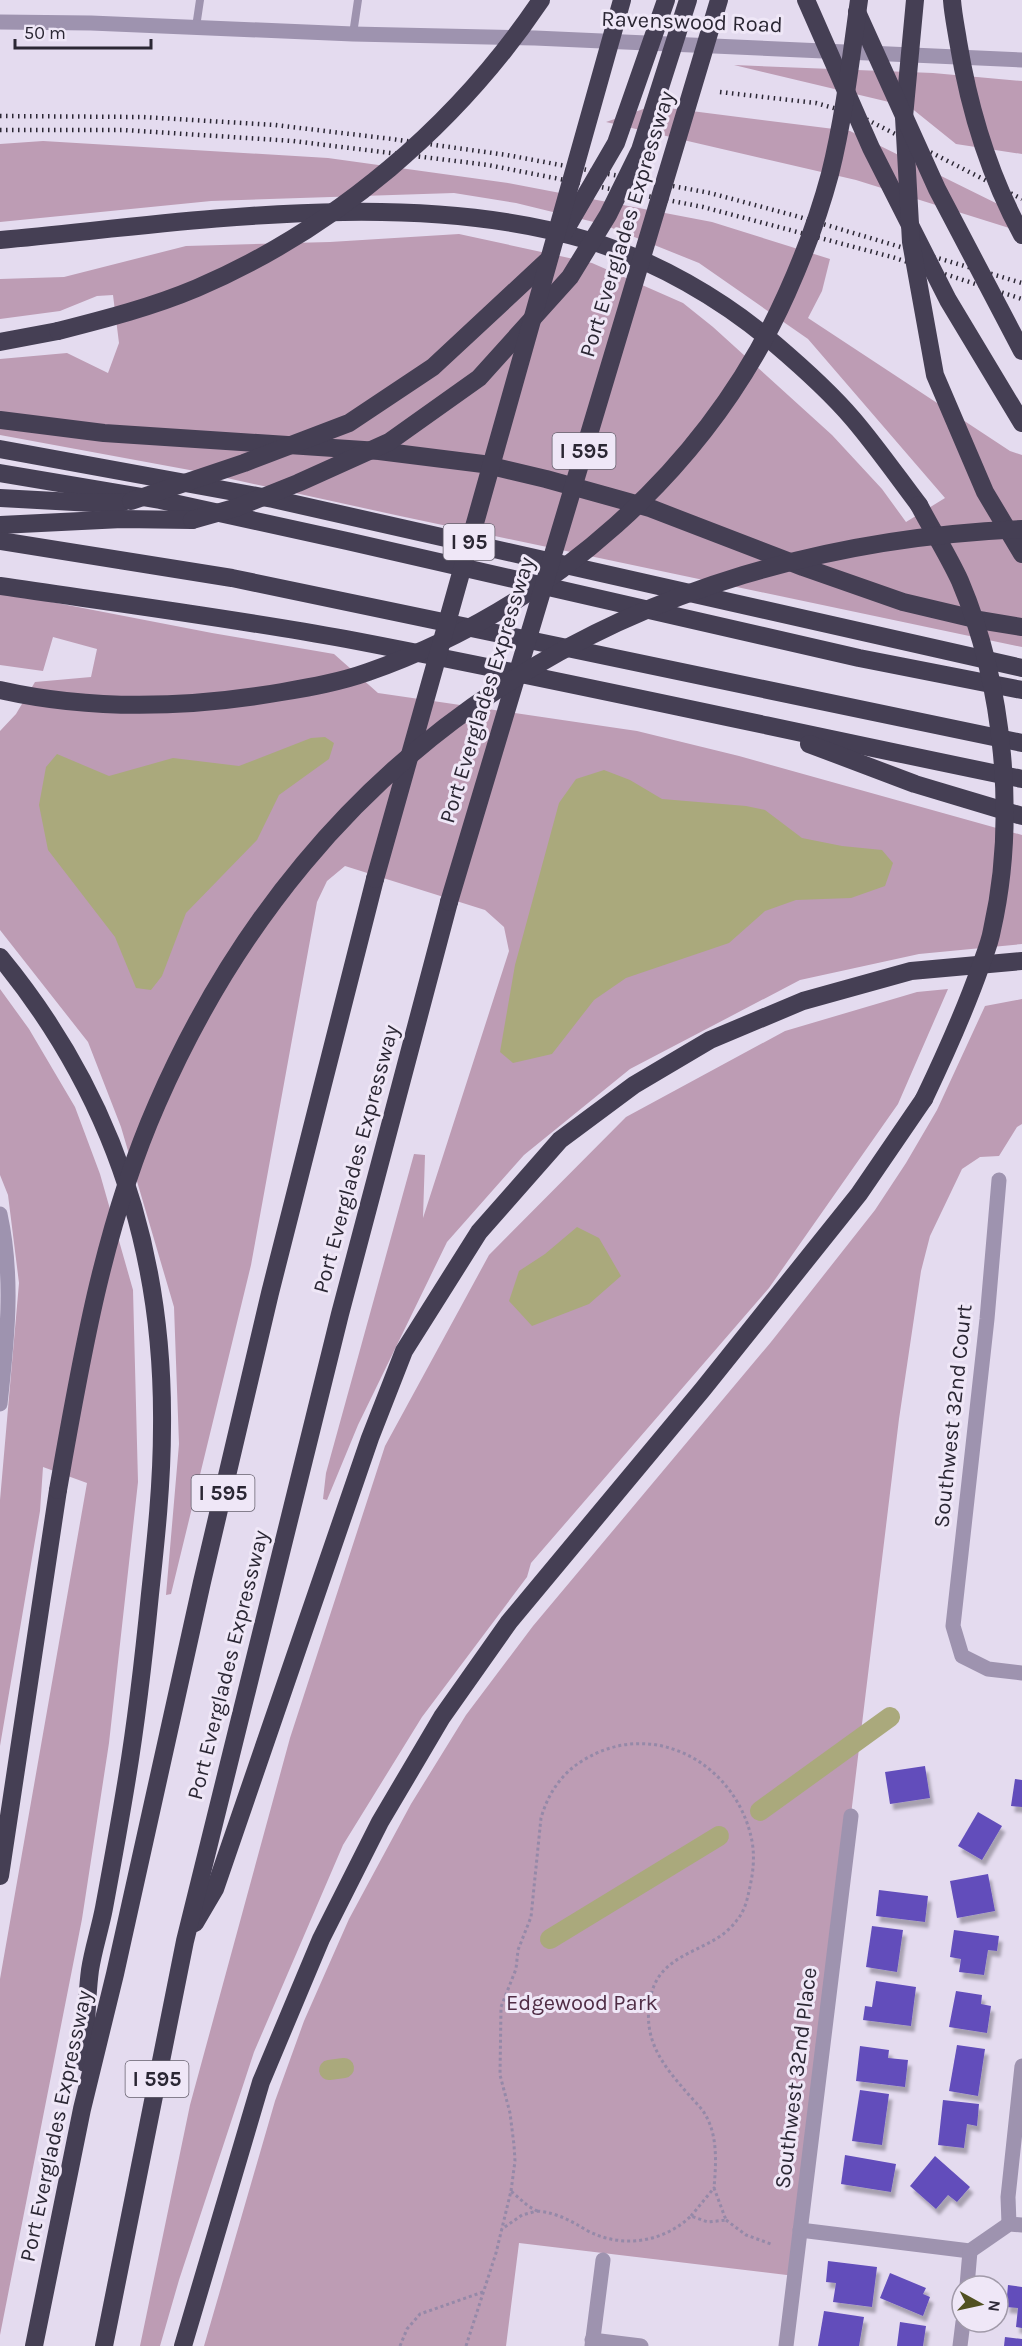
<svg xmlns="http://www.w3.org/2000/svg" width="1022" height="2346" viewBox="0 0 1022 2346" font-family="Karla,sans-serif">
<defs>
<filter id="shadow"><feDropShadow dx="3.5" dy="6" stdDeviation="1.5" flood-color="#0004"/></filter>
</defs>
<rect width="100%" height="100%" fill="#e4dbef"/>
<g fill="#bd9cb4">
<polygon points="734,65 933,73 1022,81 1022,154 956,144 910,107"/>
<polygon points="652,106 850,131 1022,216 1022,232 856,180 606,122"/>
<polygon points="43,141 328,158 508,183 712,222 830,259 822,291 808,318 1010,451 1022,455 1022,647 400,516 195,471 0,435 0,359 67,353 108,373 119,343 113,295 97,296 60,311 0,319 0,279 64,277 186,246 330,242 459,234 592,263 683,303 713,327 832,435 882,489 906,522 945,498 808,339 699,263 602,224 516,203 454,193 211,201 0,222 0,144"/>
<polygon points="0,592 212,633 334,654 378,693 637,731 739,756 1022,835 1022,944 919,954 800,980 630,1069 524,1155 447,1242 358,1425 327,1500 323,1499 326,1473 414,1154 425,1155 423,1218 509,951 504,927 485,910 345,866 327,881 317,902 251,1265 171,1594 166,1595 179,1444 174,1307 121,1127 88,1042 0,930 0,731 16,714 35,682 91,677 97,649 53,637 43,671 0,665"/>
<polygon points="0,989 29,1029 75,1107 100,1174 133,1290 138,1482 109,1743 82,1919 0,2335 0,1979 87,1483 43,1467 40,1511 0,1746 0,1500 19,1283 8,1195 0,1175"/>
<polygon points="948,989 898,1104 769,1288 531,1563 527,1577 422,1717 343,1845 254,2052 179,2280 160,2346 140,2346 190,2105 290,1738 385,1446 489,1255 626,1117 785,1031 917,992"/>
<polygon points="1022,999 1022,1124 1017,1127 999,1156 980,1157 962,1169 930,1236 921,1271 899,1419 795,2276 519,2243 506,2346 204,2346 275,2101 304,2021 349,1919 411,1804 466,1715 533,1626 771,1342 875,1210 906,1163 937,1110 985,1006"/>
</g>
<g fill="#aaa97c">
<polygon points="325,737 334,743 329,759 279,795 257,840 186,913 162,976 151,990 136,988 115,937 48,850 39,805 46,767 57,754 109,776 173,758 239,766 311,738"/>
<polygon points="604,770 630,780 662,799 746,806 765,810 802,838 842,846 882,850 893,863 885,886 851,898 796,900 765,911 729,943 626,978 594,1000 552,1054 513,1063 500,1052 515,965 559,803 576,779"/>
<polygon points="577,1227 599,1238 621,1276 589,1304 532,1326 509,1301 519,1271 545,1254"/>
</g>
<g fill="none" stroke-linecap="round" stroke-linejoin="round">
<g stroke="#aaa97c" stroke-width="20">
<polyline points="760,1811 890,1717"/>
<polyline points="550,1939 719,1836"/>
<polyline points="329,2070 344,2068"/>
</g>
</g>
<g fill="#624dbb" filter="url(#shadow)">
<polygon points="925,1766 930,1798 890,1804 885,1772"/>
<polygon points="1015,1779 1022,1780 1022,1807 1011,1806"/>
<polygon points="978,1812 1002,1826 982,1860 958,1846"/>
<polygon points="988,1874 995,1911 957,1918 950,1881"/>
<polygon points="879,1890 928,1896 925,1922 876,1916"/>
<polygon points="872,1926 903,1930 897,1972 866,1967"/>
<polygon points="954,1930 999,1936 997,1951 988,1950 984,1975 959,1972 961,1959 950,1957"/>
<polygon points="876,1981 916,1987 911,2026 863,2020 865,2006 872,2007"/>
<polygon points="956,1991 982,1995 981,2004 991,2006 987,2033 949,2027"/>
<polygon points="957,2045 985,2049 978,2096 949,2091"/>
<polygon points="860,2046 889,2050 888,2058 908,2060 905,2087 856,2081"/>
<polygon points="860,2090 889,2094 882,2145 852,2141"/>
<polygon points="943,2100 979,2104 977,2126 967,2124 964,2148 938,2145"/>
<polygon points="845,2155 896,2164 891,2192 841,2184"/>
<polygon points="935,2156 970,2187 957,2202 948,2195 936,2209 910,2186"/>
<polygon points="828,2261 877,2267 872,2307 833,2302 836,2283 826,2282"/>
<polygon points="890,2273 926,2288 923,2294 930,2297 923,2316 880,2298"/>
<polygon points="1008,2285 1022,2287 1022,2328 1016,2327 1018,2308 1006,2307"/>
<polygon points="824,2311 864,2317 859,2346 818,2346"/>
<polygon points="900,2322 926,2326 923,2346 897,2346"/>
<polygon points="1005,2337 1022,2339 1022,2346 1004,2346"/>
</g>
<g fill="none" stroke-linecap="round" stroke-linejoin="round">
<g stroke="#9589a8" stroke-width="3" stroke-dasharray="3 3" stroke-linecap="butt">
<path d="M511 2191 515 2161 514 2145 510 2113 500 2075 501 2007 516 1969 518 1950 531 1917 541 1818C548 1794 561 1774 582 1761 653 1716 737 1764 752 1841 755 1858 753 1874 749 1891 747 1901 744 1912 737 1920 714 1953 662 1949 651 1995 641 2039 662 2064 689 2095 695 2102 702 2108 706 2116 718 2137 716 2165 714 2188"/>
<path d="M537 2211C558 2213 571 2221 588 2231 623 2249 664 2242 691 2216L708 2222 726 2220 714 2188 691 2216"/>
<polyline points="726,2220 746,2235 771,2244"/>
<polyline points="400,2346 407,2329 420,2314 483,2292"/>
<polyline points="466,2346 496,2253 511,2191 528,2206 537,2211 522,2215 502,2229"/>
</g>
<g stroke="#9e93af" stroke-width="8">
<polyline points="196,27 200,0"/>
<polyline points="353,34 358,0"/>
</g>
<g stroke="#9e93af" stroke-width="15">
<polyline points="999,1180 987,1319 953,1626 962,1656 988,1669 1022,1673"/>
<polyline points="1009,2224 1008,2197 1022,2066"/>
<polyline points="800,2230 970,2251 1009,2224 1022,2225"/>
<polyline points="967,2286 970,2251"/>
<polyline points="592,2340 641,2346"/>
<polyline points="592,2346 603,2260"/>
<polyline points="786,2346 851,1816"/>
<polyline points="960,2346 963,2322"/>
</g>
<g stroke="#9e93af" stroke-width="15">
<polyline points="0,22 91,23 353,34 535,38 1022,60"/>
<path d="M0 1214C14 1278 7 1341 0 1404"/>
</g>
<g stroke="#453f54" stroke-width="18">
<path d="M0 240C186 223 406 186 587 240 655 260 722 299 775 344 802 367 830 392 853 419 876 446 897 476 919 505"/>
<polyline points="0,342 58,331"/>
<polyline points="0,420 104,433 379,451 483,464 546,479 650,508 803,567 903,602 979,620 1022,627"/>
<polyline points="0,449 273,499 1022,668"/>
<polyline points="0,473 160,500 347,541 859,658 1022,690"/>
<polyline points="0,498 93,503 123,502"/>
<polyline points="0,525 122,519 192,520"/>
<polyline points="0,541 232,578 1022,743"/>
<path d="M0 586C116 603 231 618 346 639 572 682 797 733 1022 779"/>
<polyline points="809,744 915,784 1022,816"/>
<path d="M0 957C112 1093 164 1251 162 1427 162 1483 156 1539 150 1594 144 1655 137 1717 127 1778 120 1821 112 1865 104 1908 100 1929 93 1950 90 1970 86 2001 86 2032 85 2063"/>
<polyline points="0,1876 58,1490"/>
<polyline points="195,1923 215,1889 370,1438 404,1351 479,1232 560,1140 634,1085 710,1040 803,1001 911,971 1022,961"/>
<polyline points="34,2346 82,2109 115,1974 202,1582 270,1293 375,879"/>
<polyline points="104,2346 185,1941 340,1314 449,902"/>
<polyline points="183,2346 261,2082 321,1939 380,1822 442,1717 509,1622 703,1389 859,1194 924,1099"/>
</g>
<g stroke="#2b2734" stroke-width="4.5" stroke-dasharray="1.5 4.5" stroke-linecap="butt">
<polyline points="720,92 816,103 858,115 1022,199"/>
<polyline points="0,116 143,117 275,125 392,139 507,155 710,193 796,216 1022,283"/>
<polyline points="0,130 124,130 293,141 488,165 703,207 892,257 1022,299"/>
</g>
<g stroke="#453f54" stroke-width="18">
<polyline points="806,0 871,148 948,300 1022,423"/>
<polyline points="915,0 904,117 911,242 935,375 985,492 1022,554"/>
<path d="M952 0C953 14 956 28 958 41 969 108 989 175 1022 235"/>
<polyline points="857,12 937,189 1022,351"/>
<polyline points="563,234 616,143 666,0"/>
<path d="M58 331C105 319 152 307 197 288 335 229 457 125 541 0"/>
<polyline points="131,501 244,463 349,423 433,367 548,260"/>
<path d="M919 505C932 530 948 555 960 581 1004 685 1017 820 992 930 990 942 985 954 981 965 965 1011 945 1055 924 1099"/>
<polyline points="192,520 238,507 298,483 389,442 479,378 570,277 608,215 640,150 688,0"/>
<path d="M0 690C93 711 189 708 282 692 311 687 340 682 368 672 550 608 708 470 787 293 804 255 819 215 830 174 844 118 851 58 859 0"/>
<polyline points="375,879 622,0"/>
<polyline points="449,902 719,0"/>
<path d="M58 1490C81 1360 103 1227 157 1104 315 741 630 546 1022 529"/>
</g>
</g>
<g text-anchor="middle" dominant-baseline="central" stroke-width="6" stroke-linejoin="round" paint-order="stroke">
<g fill="#efe7f7" stroke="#66616e" stroke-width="1.5">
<rect x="552.5" y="433" width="63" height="36" rx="4.5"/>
<rect x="443.5" y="524" width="51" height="36" rx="4.5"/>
<rect x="191.5" y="1475" width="63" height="36" rx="4.5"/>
<rect x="125.5" y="2061" width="63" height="36" rx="4.5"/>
</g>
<g font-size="21" font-weight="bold" fill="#2b2734">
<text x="584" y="451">I 595</text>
<text x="469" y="542">I 95</text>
<text x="223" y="1493">I 595</text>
<text x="157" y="2079">I 595</text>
</g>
<g font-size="22" fill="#2b2734" stroke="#efe7f7">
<text transform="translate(692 22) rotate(2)">Ravenswood Road</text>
<text transform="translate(627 224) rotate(-73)">Port Everglades Expressway</text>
<text transform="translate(487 690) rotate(-73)">Port Everglades Expressway</text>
<text transform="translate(356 1159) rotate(-75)">Port Everglades Expressway</text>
<text transform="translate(953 1416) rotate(-84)">Southwest 32nd Court</text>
<text transform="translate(228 1665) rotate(-76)">Port Everglades Expressway</text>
<text transform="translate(796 2078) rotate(-83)">Southwest 32nd Place</text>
<text transform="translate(56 2126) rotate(-78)">Port Everglades Expressway</text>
</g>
<g font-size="22" fill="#502d45" stroke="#efe7f7">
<text x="582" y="2003">Edgewood Park</text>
</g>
</g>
<g transform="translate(980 2304) rotate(98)"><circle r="28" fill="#efe7f7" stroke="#a19aa9" stroke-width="1.5"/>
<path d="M0-4.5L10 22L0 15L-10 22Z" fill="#515121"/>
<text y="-9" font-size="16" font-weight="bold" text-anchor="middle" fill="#2b2734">N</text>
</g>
<path d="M15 39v9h136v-9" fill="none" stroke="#2b2734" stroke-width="3"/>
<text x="24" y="39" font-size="18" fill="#2b2734" stroke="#efe7f7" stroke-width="4.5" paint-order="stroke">50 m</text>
</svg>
